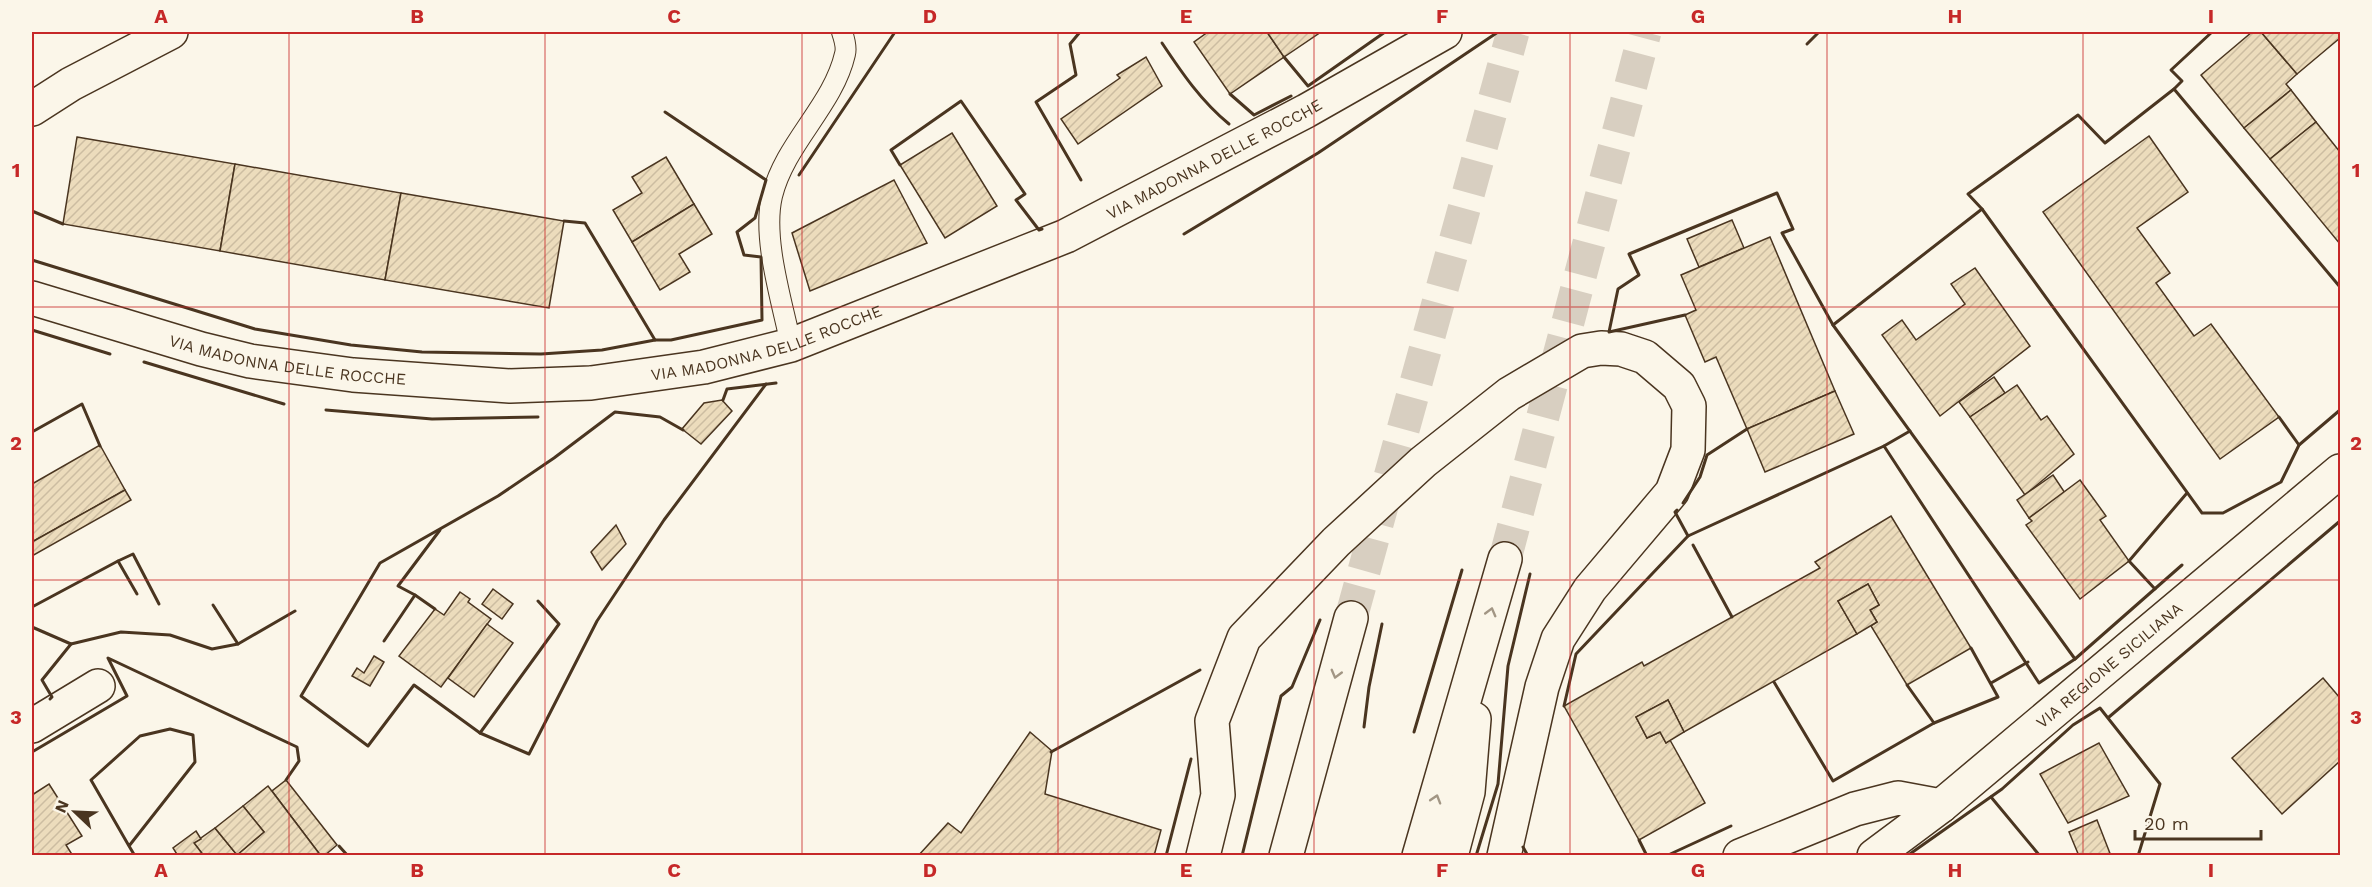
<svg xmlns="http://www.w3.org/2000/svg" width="2372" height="887" viewBox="0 0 2372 887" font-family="'Work Sans',sans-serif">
<defs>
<pattern id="building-hatch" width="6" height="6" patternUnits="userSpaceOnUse" patternTransform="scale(1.5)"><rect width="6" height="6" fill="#ecdcbc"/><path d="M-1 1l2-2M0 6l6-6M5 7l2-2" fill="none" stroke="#ccbda1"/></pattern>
</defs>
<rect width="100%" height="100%" fill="#fbf6e9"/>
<g fill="url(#building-hatch)" stroke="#4a3520" stroke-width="1.5">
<polygon points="1208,32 1267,32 1284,57 1230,94 1194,42"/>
<polygon points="1267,32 1321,32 1284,57"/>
<polygon points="2252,32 2261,32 2297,74 2286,84 2291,90 2244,128 2201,75"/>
<polygon points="2261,32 2340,32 2340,38 2297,74"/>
<polygon points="1146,57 1162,86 1078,144 1061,119 1120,78 1117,75"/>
<polygon points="2291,90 2316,122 2270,159 2244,128"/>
<polygon points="2316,122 2340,152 2340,244 2270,159"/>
<polygon points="952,133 997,206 945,238 900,165"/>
<polygon points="2149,136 2188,192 2137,228 2170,273 2156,283 2194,336 2211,324 2279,417 2220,459 2043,212"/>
<polygon points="77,137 235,164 220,251 63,224"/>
<polygon points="666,157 694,204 632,242 613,210 642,193 632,177"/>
<polygon points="235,164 401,193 385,280 220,251"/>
<polygon points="894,180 927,243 810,291 792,233"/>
<polygon points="401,193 564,221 549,308 385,280"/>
<polygon points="694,204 712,234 679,254 690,272 660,290 632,242"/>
<polygon points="1732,220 1744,248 1699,267 1687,239"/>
<polygon points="1770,237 1835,391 1747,429 1716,357 1705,362 1685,315 1696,310 1681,275"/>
<polygon points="1975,268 2030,346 1940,416 1882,335 1902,320 1916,340 1965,304 1951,284"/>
<polygon points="1994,377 2005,393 1970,417 1959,402"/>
<polygon points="2017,385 2041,420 2047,416 2074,454 2025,495 1970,417"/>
<polygon points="1835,391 1854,434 1765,472 1747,429"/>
<polygon points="722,400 732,411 701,444 682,429 704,403"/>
<polygon points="100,445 125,490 32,542 32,484"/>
<polygon points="2053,475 2065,493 2029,518 2017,500"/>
<polygon points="2080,480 2106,516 2100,520 2129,561 2080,599 2026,525 2032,521 2029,518"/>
<polygon points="125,490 131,500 32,556 32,542"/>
<polygon points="1891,516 1971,648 1907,685 1871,626 1877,622 1870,610 1879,605 1868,584 1838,601 1857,634 1684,732 1668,700 1636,717 1647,738 1660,732 1666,743 1670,740 1705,803 1639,840 1564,706 1642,662 1644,666 1820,568 1815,562"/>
<polygon points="616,525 626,544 602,570 591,552"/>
<polygon points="1868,584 1879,605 1870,610 1877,622 1857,634 1838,601"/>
<polygon points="493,589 513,604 502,619 482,604"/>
<polygon points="460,592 470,599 468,602 491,619 441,687 399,656 435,609 444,615"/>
<polygon points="487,624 513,643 474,697 448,678"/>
<polygon points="374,656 384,662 370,686 352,676 357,668 364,673"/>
<polygon points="2323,678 2340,698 2340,761 2282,814 2232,758"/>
<polygon points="1668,700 1684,732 1666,743 1660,732 1647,738 1636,717"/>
<polygon points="1030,732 1052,751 1045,794 1161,830 1154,856 918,856 948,823 961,833"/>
<polygon points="2099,743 2129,796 2068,823 2040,774"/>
<polygon points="286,780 337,845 324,856 321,856 272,791"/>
<polygon points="49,784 82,836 66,845 73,856 32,856 32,795"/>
<polygon points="268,786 321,856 204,856 194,843 215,828 237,855 264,832 243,806"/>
<polygon points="243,806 264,832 237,855 215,828"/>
<polygon points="2097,820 2111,856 2079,856 2069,832"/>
<polygon points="196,831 201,839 194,843 204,856 178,856 173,848"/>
</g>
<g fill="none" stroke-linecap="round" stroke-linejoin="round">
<g stroke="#d8cfc1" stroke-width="33" stroke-dasharray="33 16" stroke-linecap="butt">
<polyline points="1505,559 1645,32"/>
<polyline points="1351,618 1513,32"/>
</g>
<defs>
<path id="service" d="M791 345C782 301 762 239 772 196 785 143 833 106 845 54 847 47 844 38 842 32"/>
<g id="minor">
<polyline points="32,109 71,84 171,32"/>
<path id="s1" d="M32 298 201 349 250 361 353 375 510 386 591 383 704 367 791 345 1066 236 1306 111 1445 32"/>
<polyline points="32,726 98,686"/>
<polyline points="1203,856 1218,795 1212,721 1244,638 1336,542 1423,462 1509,394 1582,351 1601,348 1621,349 1645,357 1679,386 1689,406 1688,450 1672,492 1590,589 1558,639 1542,687 1504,856"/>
<polyline points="1740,856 1855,809 1898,798 1941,806"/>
<path id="s2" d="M1874 856 1941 806 2340 471"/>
</g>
<g id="primary">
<polyline points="1286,856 1351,618"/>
<polyline points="1419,856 1505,559"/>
<polyline points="1451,856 1468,792 1474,719"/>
</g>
</defs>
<use href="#service" stroke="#4a3520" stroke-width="22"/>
<use href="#minor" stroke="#4a3520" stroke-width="36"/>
<use href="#primary" stroke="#4a3520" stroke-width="36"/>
<use href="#service" stroke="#fbf6e9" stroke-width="20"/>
<use href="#minor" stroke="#fbf6e9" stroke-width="33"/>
<use href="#primary" stroke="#fbf6e9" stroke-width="33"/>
<g stroke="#4a3520" stroke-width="3">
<polyline points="1080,32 1070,44 1076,75 1036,102 1081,180"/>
<path d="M1162 43C1182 73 1201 101 1229 124"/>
<polyline points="1807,44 1819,32"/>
<polyline points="1284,57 1308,86 1385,32"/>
<polyline points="2174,89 2182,81 2171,70 2212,32"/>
<polyline points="1230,94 1254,115 1291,96"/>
<polyline points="900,165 891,150 961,101 1025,194 1016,200 1039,230 1042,229"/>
<polyline points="799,175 895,32"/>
<polyline points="1982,209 2202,513 2223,513 2281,482 2299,445 2340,410"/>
<polyline points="32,211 63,224"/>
<polyline points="564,221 585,223 655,340"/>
<polyline points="1184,234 1318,153 1498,32"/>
<polyline points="32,260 255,329 351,345 422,352 541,354 602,350 655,340 671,340 762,320 761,257 744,255 737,232 755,218 766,180 665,112"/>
<polyline points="1685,315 1609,332 1618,289 1639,275 1629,254 1777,193 1793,229 1782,233 1833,325 2075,659"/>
<polyline points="1833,325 1982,209 1968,194 2078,115 2105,143 2174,89 2340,287"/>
<polyline points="32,330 110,354"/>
<polyline points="144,362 284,404"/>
<polyline points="723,400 727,389 776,383"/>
<polyline points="326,410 432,419 538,417"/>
<polyline points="2279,417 2299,445"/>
<polyline points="32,432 82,404 100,446"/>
<polyline points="1884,446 1910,431"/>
<polyline points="1683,503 1700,477 1707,455 1747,429"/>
<polyline points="1677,510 1675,512 1688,536"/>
<polyline points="1693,545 1732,617"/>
<polyline points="118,561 133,554 159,604"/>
<polyline points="2155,589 2129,561 2187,493"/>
<polyline points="415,595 398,586 440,530"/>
<polyline points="538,601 559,624 480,733 414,685 368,746 301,696 380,563 498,496 554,458 615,412 660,417 683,430"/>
<polyline points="213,605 238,644"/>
<polyline points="32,607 118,561 137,594"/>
<polyline points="32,627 71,644 121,632 170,635 212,649 238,644 295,611"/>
<polyline points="384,641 415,595 435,609"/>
<polyline points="1774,682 1833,781 1934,723 1998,697 1971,648"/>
<polyline points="1991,683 2028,662"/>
<polyline points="1907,685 1934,723"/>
<polyline points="50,699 52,697 42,680 71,644"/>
<polyline points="1564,706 1576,654 1688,536 1884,446 2039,683 2075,659 2182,565"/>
<polyline points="2109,717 2340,521"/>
<polyline points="1364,727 1369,687 1382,624"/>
<polyline points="1414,732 1462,570"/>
<polyline points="480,733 529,754 597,621 664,520 766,384"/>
<polyline points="32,752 127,696 108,658 297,747 299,761 286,780"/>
<polyline points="1051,752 1200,670"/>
<polyline points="1991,797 2040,856"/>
<polyline points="1639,840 1647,856"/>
<polyline points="129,846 195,762 193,735 170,729 140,736 91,780 129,846 135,856"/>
<polyline points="339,846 348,856"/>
<polyline points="1523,847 1528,856"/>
<polyline points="1166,856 1191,759"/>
<polyline points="1242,856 1281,696 1292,687 1320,620"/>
<polyline points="1476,856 1498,784 1508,666 1530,574"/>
<polyline points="1666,856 1731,826"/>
<polyline points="1907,856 2002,789 2073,725 2100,708 2160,784 2138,856"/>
</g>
</g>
<defs><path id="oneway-chevron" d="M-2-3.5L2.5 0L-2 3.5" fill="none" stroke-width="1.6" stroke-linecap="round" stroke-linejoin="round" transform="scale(1.5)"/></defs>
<g stroke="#a29684">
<use href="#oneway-chevron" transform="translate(1491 612) rotate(-75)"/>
<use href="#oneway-chevron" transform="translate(1336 674) rotate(105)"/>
<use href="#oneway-chevron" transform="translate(1436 799) rotate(-73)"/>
</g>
<path fill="none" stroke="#c62828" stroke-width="1.5" stroke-opacity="0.55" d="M289 32V856M545 32V856M802 32V856M1058 32V856M1314 32V856M1570 32V856M1827 32V856M2083 32V856M32 307H2340M32 580H2340"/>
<g text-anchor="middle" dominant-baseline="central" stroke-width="4.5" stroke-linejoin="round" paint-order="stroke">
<g font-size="16" fill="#4a3520" stroke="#fbf6e9">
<text stroke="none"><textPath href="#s1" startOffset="1236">VIA MADONNA DELLE ROCCHE</textPath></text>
<text stroke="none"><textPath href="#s1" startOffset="750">VIA MADONNA DELLE ROCCHE</textPath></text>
<text stroke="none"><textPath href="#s1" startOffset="264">VIA MADONNA DELLE ROCCHE</textPath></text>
<text stroke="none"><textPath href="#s2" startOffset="303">VIA REGIONE SICILIANA</textPath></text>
</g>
</g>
<rect width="2372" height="887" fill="none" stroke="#fbf6e9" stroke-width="66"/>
<g transform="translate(75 812) rotate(293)" stroke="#fbf6e9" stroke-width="4.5" paint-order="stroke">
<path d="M0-4.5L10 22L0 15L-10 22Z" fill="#4a3520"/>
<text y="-9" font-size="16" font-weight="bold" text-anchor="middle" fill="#4a3520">N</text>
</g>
<path d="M2135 830v9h126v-9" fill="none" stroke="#4a3520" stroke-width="3"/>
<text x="2144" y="830" font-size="18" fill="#4a3520" stroke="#fbf6e9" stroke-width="4.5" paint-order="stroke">20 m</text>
<rect x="33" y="33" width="2306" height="821" fill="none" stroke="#c62828" stroke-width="2"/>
<g font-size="20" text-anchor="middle" font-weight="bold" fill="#c62828">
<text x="161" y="23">A</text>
<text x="417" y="23">B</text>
<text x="674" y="23">C</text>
<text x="930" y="23">D</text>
<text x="1186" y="23">E</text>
<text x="1442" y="23">F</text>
<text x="1698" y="23">G</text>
<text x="1955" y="23">H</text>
<text x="2211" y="23">I</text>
<text x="16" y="177">1</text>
<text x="2356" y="177">1</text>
<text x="16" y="450">2</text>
<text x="2356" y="450">2</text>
<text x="16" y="724">3</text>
<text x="2356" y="724">3</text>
<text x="161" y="877">A</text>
<text x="417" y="877">B</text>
<text x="674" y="877">C</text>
<text x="930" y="877">D</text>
<text x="1186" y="877">E</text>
<text x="1442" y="877">F</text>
<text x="1698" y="877">G</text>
<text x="1955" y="877">H</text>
<text x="2211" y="877">I</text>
</g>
</svg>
